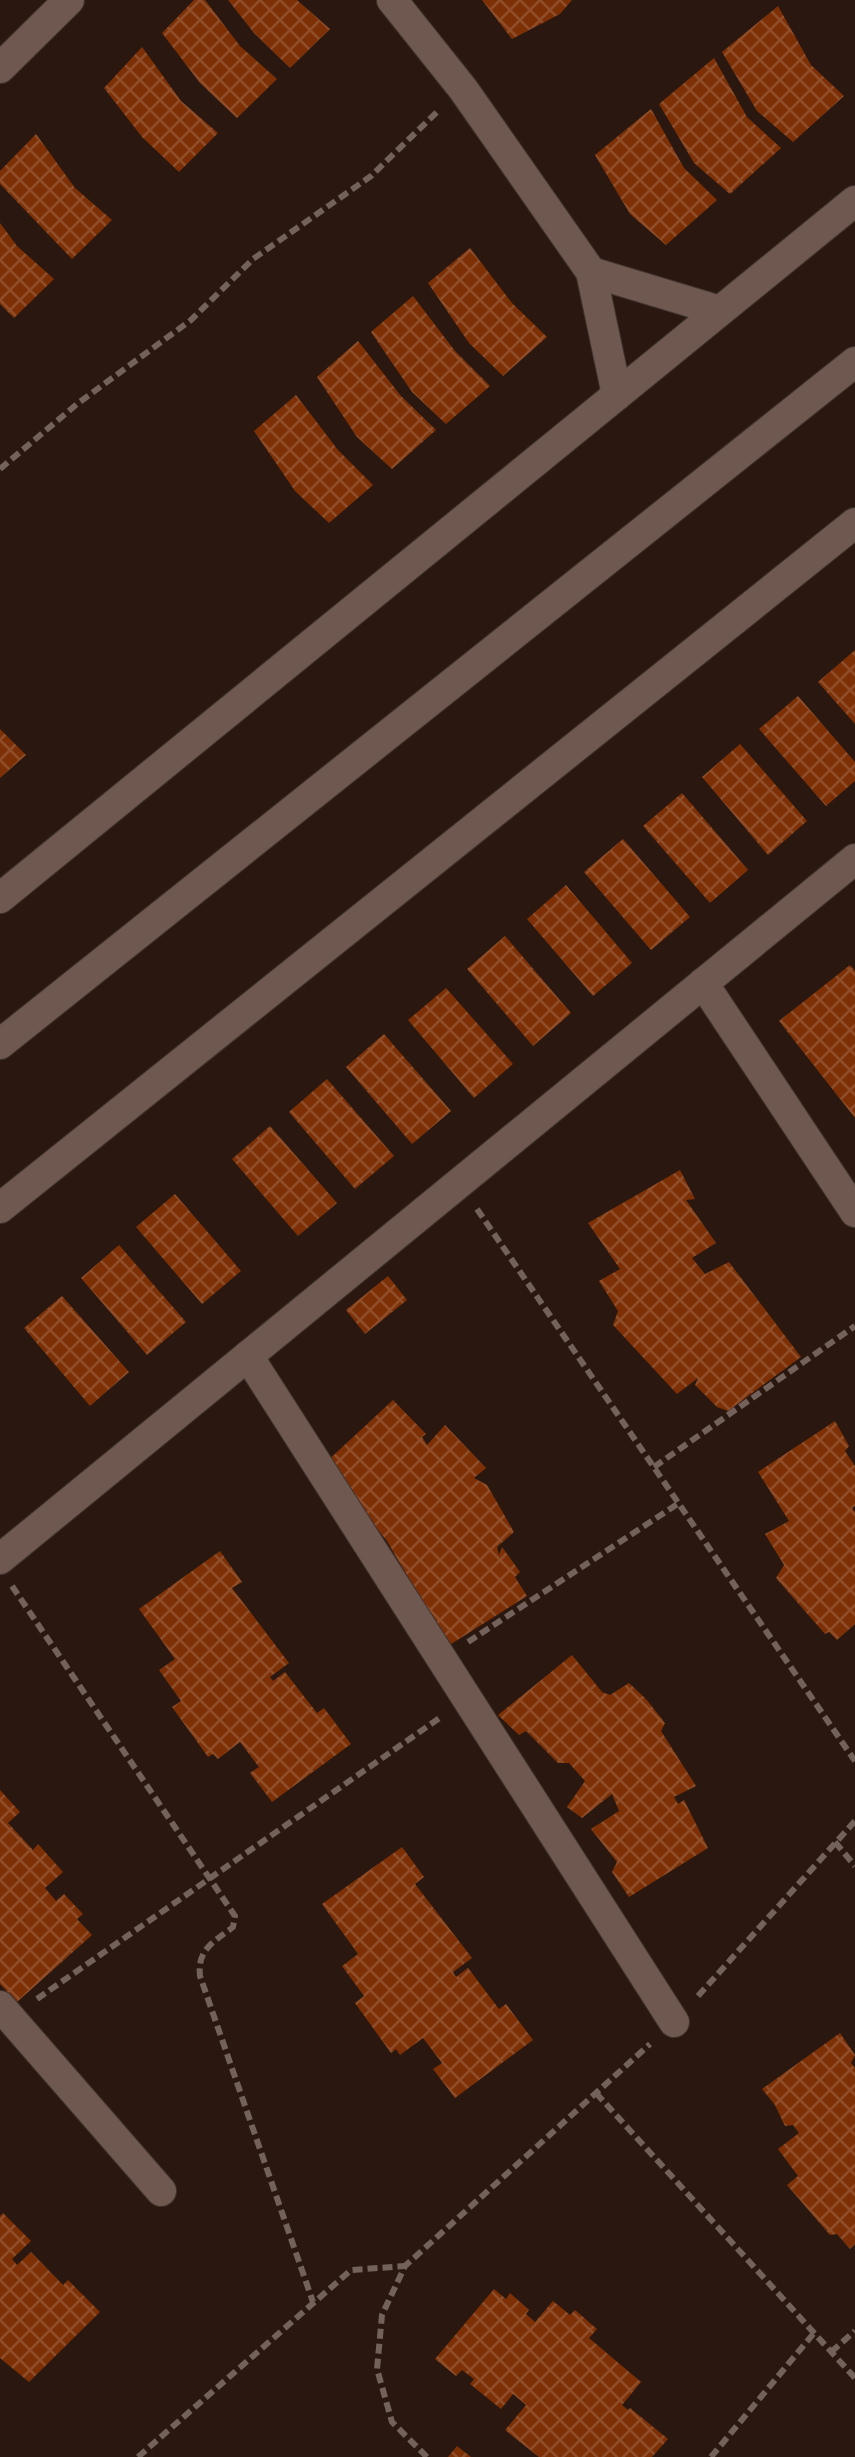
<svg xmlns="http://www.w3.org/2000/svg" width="855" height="2457" viewBox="0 0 855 2457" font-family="'Libre Baskerville',serif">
<defs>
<pattern id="building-cross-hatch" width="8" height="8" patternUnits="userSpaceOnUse" patternTransform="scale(2.5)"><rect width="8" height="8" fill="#7d3005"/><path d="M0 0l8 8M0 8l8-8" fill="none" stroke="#8f4d29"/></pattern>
</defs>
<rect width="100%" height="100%" fill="#2a1810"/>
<g fill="url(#building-cross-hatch)">
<polygon points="194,0 205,0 240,46 277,79 237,118 200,83 162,33"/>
<polygon points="228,0 297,0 330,29 290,68 254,33"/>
<polygon points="482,0 572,0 560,14 512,39"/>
<polygon points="778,6 811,65 844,96 793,142 757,111 722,52"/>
<polygon points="142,47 181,101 218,133 179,172 142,137 104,88"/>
<polygon points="714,58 747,117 781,148 730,194 694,163 659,104"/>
<polygon points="651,109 684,168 717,200 666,245 630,214 595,155"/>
<polygon points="36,134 75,188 112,220 72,259 0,184 0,171"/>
<polygon points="0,223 17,246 54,279 14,318 0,304"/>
<polygon points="470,248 512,303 547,337 503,376 469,343 428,283"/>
<polygon points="413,296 455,351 490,386 446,424 412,392 371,332"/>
<polygon points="358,341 401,396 436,430 392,469 357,437 317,377"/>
<polygon points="296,395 338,450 373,485 329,523 295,491 254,431"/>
<polygon points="855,650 855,724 818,682"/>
<polygon points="798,696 855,762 855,781 826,806 759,729"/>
<polygon points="0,729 26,755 0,778"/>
<polygon points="740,744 807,821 768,855 702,777"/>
<polygon points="682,793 748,870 710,903 643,826"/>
<polygon points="623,839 690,917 651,950 584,872"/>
<polygon points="566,885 632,963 593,996 527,919"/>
<polygon points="505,936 571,1013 533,1046 467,969"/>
<polygon points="850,965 855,971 855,1118 779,1021"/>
<polygon points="446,988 513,1064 474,1098 408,1020"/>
<polygon points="384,1034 451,1111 412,1144 346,1067"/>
<polygon points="327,1079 394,1156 355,1189 289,1112"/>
<polygon points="270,1126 337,1203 298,1236 232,1159"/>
<polygon points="680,1170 695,1199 686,1200 716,1243 692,1258 705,1274 729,1262 801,1357 728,1411 717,1407 695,1385 698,1378 677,1394 613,1325 618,1311 599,1281 620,1269 588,1223"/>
<polygon points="175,1194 241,1271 202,1304 136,1227"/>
<polygon points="119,1245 186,1322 147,1355 81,1278"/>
<polygon points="388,1276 407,1300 365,1334 346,1310"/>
<polygon points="62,1296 129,1372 90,1406 24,1328"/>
<polygon points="393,1400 426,1434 422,1437 427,1445 445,1425 486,1468 474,1478 487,1485 514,1532 497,1547 499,1555 502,1547 520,1572 515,1577 527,1596 448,1646 387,1541 324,1464"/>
<polygon points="835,1421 849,1446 845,1451 855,1466 855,1506 852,1508 855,1512 855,1624 837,1640 829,1632 825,1634 776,1578 784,1565 765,1534 789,1521 758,1472"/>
<polygon points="220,1551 242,1582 232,1588 289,1663 270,1677 273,1681 285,1672 317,1713 324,1708 351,1744 272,1802 250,1773 259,1767 240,1742 218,1759 213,1754 208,1757 172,1707 181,1701 159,1670 175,1659 139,1609"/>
<polygon points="572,1655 602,1692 610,1695 629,1683 646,1699 665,1723 661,1731 696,1786 674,1797 678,1804 684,1800 708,1848 629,1897 612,1872 617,1862 591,1829 619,1811 612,1794 582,1818 567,1807 585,1781 569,1763 558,1763 526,1731 519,1735 498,1715"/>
<polygon points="0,1790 20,1812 8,1823 33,1850 38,1844 63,1872 45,1888 56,1901 64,1894 83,1914 77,1919 92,1935 17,2002 0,1984"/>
<polygon points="402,1847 424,1877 415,1884 472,1958 453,1972 456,1977 468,1968 499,2009 506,2004 533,2040 455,2098 433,2069 442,2063 423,2038 400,2055 396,2049 391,2053 355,2003 364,1996 342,1966 358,1954 322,1904"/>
<polygon points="840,2033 855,2055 851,2063 855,2068 855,2244 850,2249 837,2234 830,2235 787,2185 798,2176 778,2149 799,2133 793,2125 785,2126 775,2105 762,2089"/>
<polygon points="3,2213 31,2241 12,2259 17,2265 31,2252 63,2285 68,2280 100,2312 29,2382 0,2358 0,2216"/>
<polygon points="494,2289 506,2299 510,2293 529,2310 526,2314 535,2322 553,2301 570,2315 575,2310 597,2329 589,2338 641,2382 622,2405 628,2410 630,2408 668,2439 652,2457 539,2457 505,2430 526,2405 513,2394 501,2409 470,2384 474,2379 462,2370 456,2376 435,2359"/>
<polygon points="457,2446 471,2457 448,2457"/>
</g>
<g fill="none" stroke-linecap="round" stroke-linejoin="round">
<defs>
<g id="minor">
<polyline points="392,0 463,89 591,272 617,395"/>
<polyline points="0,68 69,0"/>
<polyline points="591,272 717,310"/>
<polyline points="0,898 855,201"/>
<polyline points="703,983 855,1212"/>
<polyline points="0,1044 855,362"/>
<polyline points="0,1208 855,523"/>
<polyline points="248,1356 674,2022"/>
<polyline points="0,1559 855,859"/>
<polyline points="0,2006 161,2191"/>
</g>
</defs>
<use href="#minor" stroke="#40332f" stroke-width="32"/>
<g stroke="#72625b" stroke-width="6" stroke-dasharray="10 5" stroke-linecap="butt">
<polyline points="0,469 77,404 191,320 253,259 371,176 439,110"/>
<polyline points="477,1209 855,1761"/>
<polyline points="654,1467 855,1326"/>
<path d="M12 1586 235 1916 233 1927C214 1942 197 1949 200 1976L313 2302"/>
<polyline points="468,1642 679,1503"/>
<polyline points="835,1842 855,1866"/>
<polyline points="698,1996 855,1821"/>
<polyline points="37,1999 441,1717"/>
<polyline points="596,2093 855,2378"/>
<polyline points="831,2352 855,2331"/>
<polyline points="138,2457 351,2270 405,2266"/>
<polyline points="427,2457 392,2422 377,2369 382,2315 405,2266 650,2044"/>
<polyline points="711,2457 814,2333"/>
</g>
<use href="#minor" stroke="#6e584f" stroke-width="30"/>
</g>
</svg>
